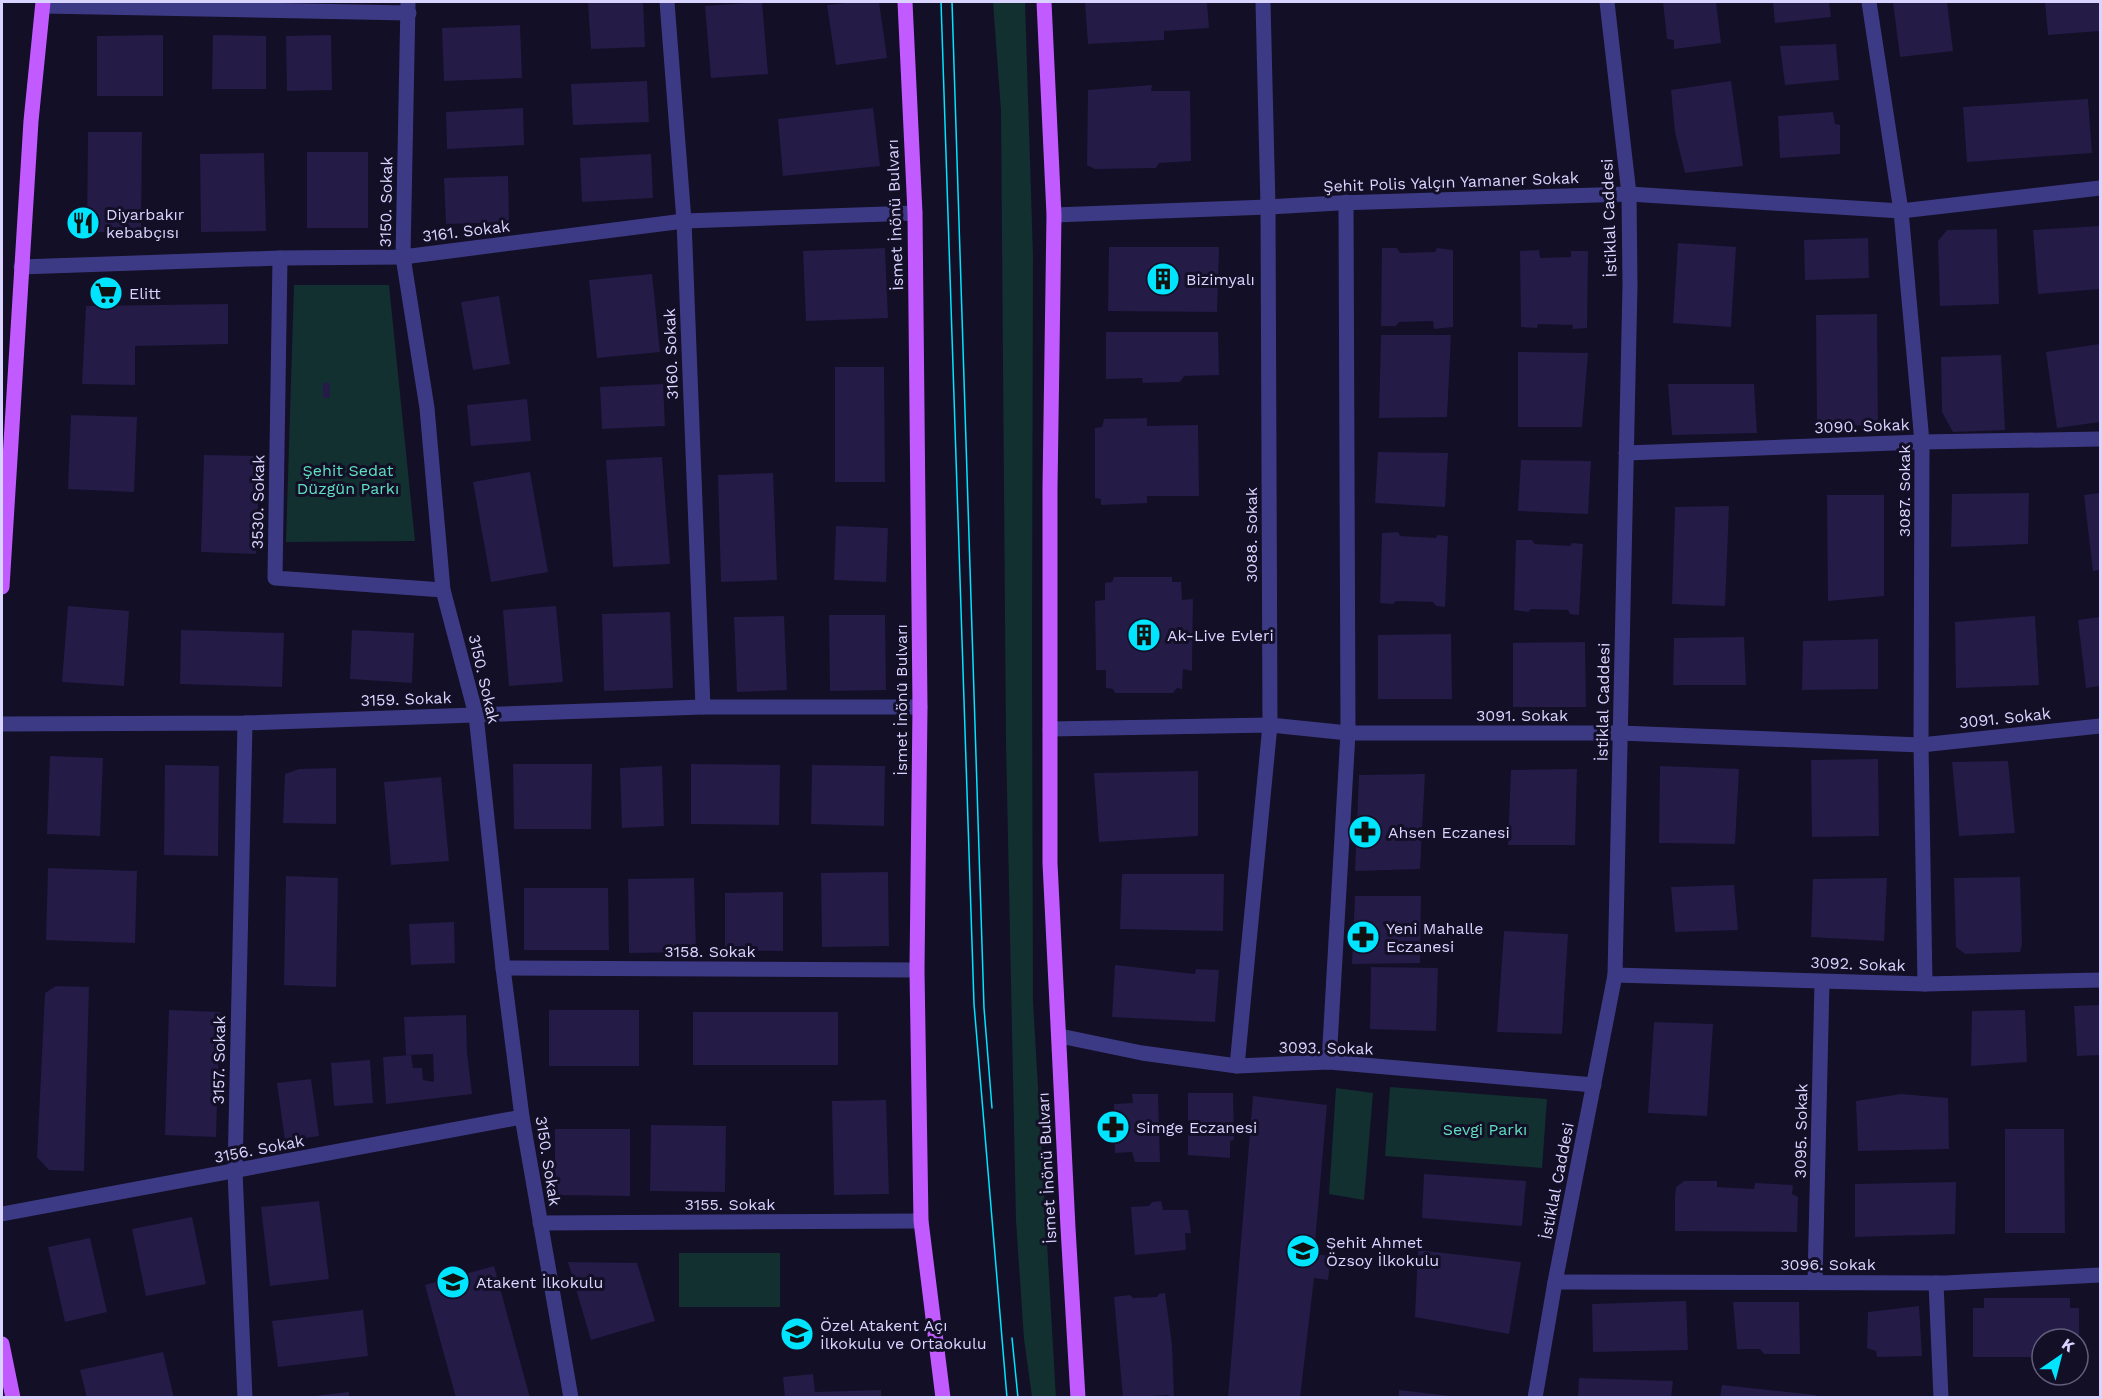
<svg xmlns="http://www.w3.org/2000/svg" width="2102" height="1399" viewBox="0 0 2102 1399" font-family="'Work Sans',sans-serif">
<rect width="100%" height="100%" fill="#130f26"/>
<g fill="#12302f">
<polygon points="993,2 1025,2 1033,256 1032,654 1033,1001 1056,1398 1032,1397 1024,1339 1016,1221 1006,743 1001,111"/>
<polygon points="294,285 389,285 415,541 286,542"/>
<polygon points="1390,1087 1547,1099 1542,1168 1385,1156"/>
<polygon points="1336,1088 1373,1093 1364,1200 1329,1194"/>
<rect x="679" y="1253" width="101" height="54"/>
</g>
<g fill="#241b47">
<polygon points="588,2 643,2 645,47 591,49"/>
<polygon points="762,2 768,74 711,78 705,6"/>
<polygon points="856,2 879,2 887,58 836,65 827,5"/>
<polygon points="1085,2 1207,2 1209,28 1164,31 1164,40 1088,44"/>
<polygon points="1663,2 1716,2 1721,43 1674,49 1674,40 1667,39"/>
<polygon points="1773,2 1829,2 1831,17 1775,23"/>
<polygon points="1893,2 1947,2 1953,51 1900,57"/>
<polygon points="2045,2 2100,2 2100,31 2048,35"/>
<polygon points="520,25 522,78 444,81 442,28"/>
<polygon points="163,35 163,96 97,96 97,36"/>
<polygon points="213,35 266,36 266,89 212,89"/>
<polygon points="331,35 332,90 287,91 286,36"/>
<polygon points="1836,44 1839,80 1785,85 1780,46"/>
<polygon points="647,81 649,122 573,125 571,84"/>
<polygon points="1731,81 1743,166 1685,173 1675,132 1671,90"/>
<polygon points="1152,85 1151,91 1190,91 1191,161 1159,163 1156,168 1095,169 1087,165 1088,90"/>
<polygon points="2088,99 2092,153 1967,162 1963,107"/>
<polygon points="523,108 524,145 447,149 446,112"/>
<polygon points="873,108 880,166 783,176 778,119"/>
<polygon points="1833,112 1835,124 1840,125 1840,154 1780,158 1778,116"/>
<polygon points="88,132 142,132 141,232 87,232"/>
<rect x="307" y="152" width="61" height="76"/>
<polygon points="264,153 266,231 201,232 200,154"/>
<polygon points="651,154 653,198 582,202 580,158"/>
<polygon points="508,176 509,222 446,224 444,178"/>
<polygon points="2100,226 2100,289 2038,294 2033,230"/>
<polygon points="1997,229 1999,304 1940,306 1938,241 1947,230"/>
<polygon points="1868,238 1869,278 1805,280 1804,240"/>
<polygon points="1678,243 1736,247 1731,327 1673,323"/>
<polygon points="1109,247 1219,247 1217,312 1108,311"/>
<polygon points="885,248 888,318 806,321 803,251"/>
<polygon points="1382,248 1397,248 1400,253 1435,252 1437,248 1453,250 1453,327 1434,329 1433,321 1399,322 1396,326 1381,326"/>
<polygon points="1539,250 1540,258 1571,257 1571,251 1588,251 1587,328 1572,329 1573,325 1538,324 1537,328 1521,327 1520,251"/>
<polygon points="652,274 660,352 597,358 589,280"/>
<polygon points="499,296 510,364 473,370 461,302"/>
<polygon points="228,304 228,344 135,346 135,385 82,384 86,306"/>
<polygon points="1877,314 1878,425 1817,426 1816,315"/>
<polygon points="1106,332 1218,332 1219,375 1184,376 1180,382 1143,383 1142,378 1106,379"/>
<polygon points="1381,335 1451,335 1447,417 1379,418"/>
<polygon points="2100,344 2100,422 2057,428 2046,352"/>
<polygon points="1518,352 1588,353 1582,427 1518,427"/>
<polygon points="2001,355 2005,430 1953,432 1942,412 1941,357"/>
<polygon points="835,367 884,367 885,482 835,482"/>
<rect x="323" y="383" width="7" height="15"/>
<polygon points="663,384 665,426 602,429 600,387"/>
<polygon points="1668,384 1754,384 1757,433 1672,435"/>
<polygon points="527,399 531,441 471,446 467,405"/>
<polygon points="71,415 137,417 134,492 68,489"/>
<polygon points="1147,418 1147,426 1198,425 1199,496 1147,496 1147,503 1101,505 1101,499 1095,498 1095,428 1102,427 1104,419"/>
<polygon points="1378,452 1448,453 1445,507 1375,503"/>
<polygon points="204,455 260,456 256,554 201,552"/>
<polygon points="662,457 670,564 613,567 606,460"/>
<polygon points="1521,460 1591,461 1588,514 1518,511"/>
<polygon points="530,472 548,572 491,582 473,482"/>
<polygon points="773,473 777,580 721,582 718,475"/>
<polygon points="2029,493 2028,544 1951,547 1952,494"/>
<polygon points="2100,493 2100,570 2093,571 2084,495"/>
<polygon points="1827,495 1884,495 1884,596 1828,601"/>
<polygon points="1729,506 1725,606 1672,604 1675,507"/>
<polygon points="836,526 888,528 886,582 834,580"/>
<polygon points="1398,532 1400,536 1436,538 1437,535 1448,536 1445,607 1436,606 1433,602 1396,601 1393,604 1380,603 1382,533"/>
<polygon points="1516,540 1532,540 1535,544 1570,546 1572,543 1583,544 1579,615 1570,614 1568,610 1531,609 1528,612 1514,610"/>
<polygon points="1114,577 1172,577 1172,582 1181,582 1182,600 1193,599 1192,671 1183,669 1182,689 1177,688 1173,693 1115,693 1113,689 1106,688 1106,670 1096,670 1095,601 1105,600 1105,583 1112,582"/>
<polygon points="68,606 129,611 124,686 62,682"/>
<polygon points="556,606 563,682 509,686 503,610"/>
<polygon points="670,612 673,688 604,691 602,614"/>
<polygon points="829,615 885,615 886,690 830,691"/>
<polygon points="784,616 787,690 737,692 734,617"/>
<polygon points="2035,616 2039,685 1956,688 1955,622"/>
<polygon points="2100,617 2100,686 2086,688 2078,620"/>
<polygon points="181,630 284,633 282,687 180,684"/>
<polygon points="352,630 414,633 412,683 350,679"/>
<polygon points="1451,634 1452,699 1378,699 1378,635"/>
<polygon points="1744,637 1746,685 1673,685 1674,638"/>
<polygon points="1878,639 1878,689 1802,690 1803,641"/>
<polygon points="1585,642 1586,707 1513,707 1513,643"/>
<polygon points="50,756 103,758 100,836 47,834"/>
<polygon points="1878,759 1879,836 1812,837 1811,760"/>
<polygon points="2008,761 2015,833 1959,836 1952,762"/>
<polygon points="513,764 592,764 591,829 514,829"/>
<polygon points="691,764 780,765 779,825 691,824"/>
<polygon points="165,765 219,766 218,856 164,855"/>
<polygon points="812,765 885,766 884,826 811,824"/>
<polygon points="662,766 664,826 622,828 620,768"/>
<polygon points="1660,766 1739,769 1735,844 1659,843"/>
<polygon points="336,768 336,824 283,823 285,774 299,769"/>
<polygon points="1577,769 1575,845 1508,845 1511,770"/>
<polygon points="1198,771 1198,836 1099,842 1094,773"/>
<polygon points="1425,774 1420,869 1355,871 1359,775"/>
<polygon points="441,777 449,861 391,865 384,782"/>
<polygon points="48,868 137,871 135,943 46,940"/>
<polygon points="888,872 889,946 822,947 821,873"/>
<polygon points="1122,874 1224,874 1223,931 1120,929"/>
<polygon points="286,876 338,878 336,987 284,985"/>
<polygon points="2020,877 2022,944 2020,952 1965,954 1956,947 1954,878"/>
<polygon points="694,878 696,952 629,953 628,879"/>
<polygon points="1887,878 1884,941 1811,937 1813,879"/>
<polygon points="1734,885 1738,930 1675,932 1671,887"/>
<polygon points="524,888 608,888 609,950 524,950"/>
<polygon points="783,892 783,951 725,950 725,893"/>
<polygon points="1355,896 1421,896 1420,963 1352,964"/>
<polygon points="454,922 455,963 411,965 409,924"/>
<polygon points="1504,931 1568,934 1562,1034 1497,1032"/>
<polygon points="1115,965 1195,974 1196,969 1219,970 1215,1022 1112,1017"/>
<polygon points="1371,967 1438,968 1436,1031 1370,1029"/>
<polygon points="56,986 89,987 84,1171 49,1170 37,1157 45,993"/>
<polygon points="2100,1005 2100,1055 2077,1056 2074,1006"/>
<polygon points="169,1010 220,1012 216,1137 165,1135"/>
<rect x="549" y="1010" width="90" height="56"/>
<polygon points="2025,1010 2027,1062 1971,1066 1972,1011"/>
<rect x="693" y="1012" width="145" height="53"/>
<polygon points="466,1015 467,1053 472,1094 386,1104 383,1057 411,1055 413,1068 422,1068 423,1080 434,1082 433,1054 406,1055 404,1017"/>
<polygon points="1654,1022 1713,1024 1707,1116 1648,1113"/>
<polygon points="370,1060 373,1103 334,1106 331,1063"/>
<polygon points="311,1079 319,1136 285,1141 277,1083"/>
<polygon points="1188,1093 1233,1093 1234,1140 1230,1141 1230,1158 1188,1155"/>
<polygon points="1132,1094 1158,1094 1160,1162 1135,1162 1132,1152 1115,1153 1114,1104 1133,1103"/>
<polygon points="1901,1094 1948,1098 1949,1149 1858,1151 1856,1101"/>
<polygon points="1253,1096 1327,1105 1314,1254 1331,1256 1328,1280 1314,1278 1300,1398 1228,1398"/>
<polygon points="886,1100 889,1194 834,1195 832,1101"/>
<polygon points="651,1125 726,1126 725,1192 650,1191"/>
<polygon points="555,1129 630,1129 630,1196 555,1195"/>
<polygon points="2005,1129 2064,1129 2065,1233 2005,1233"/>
<polygon points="1424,1174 1526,1181 1522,1226 1422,1218"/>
<polygon points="1684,1181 1717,1181 1717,1187 1754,1189 1755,1183 1793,1185 1792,1194 1798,1197 1797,1232 1675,1231 1675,1197 1676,1187"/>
<polygon points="1956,1182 1955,1234 1855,1237 1855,1184"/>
<polygon points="319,1201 329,1279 270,1286 261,1207"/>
<polygon points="1161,1201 1163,1210 1188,1210 1191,1233 1185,1233 1186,1250 1135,1255 1131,1207 1149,1206 1152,1202"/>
<polygon points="192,1217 206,1284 146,1296 132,1229"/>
<polygon points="90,1238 107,1312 65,1322 48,1247"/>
<polygon points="1418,1250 1521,1262 1509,1334 1415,1317"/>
<polygon points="568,1262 637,1263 655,1321 591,1340"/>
<polygon points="494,1266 530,1398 456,1398 425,1285"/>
<polygon points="1165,1293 1172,1345 1174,1397 1167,1395 1123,1398 1114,1297 1130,1295 1133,1298 1157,1297 1159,1294"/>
<polygon points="1984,1298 2070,1298 2070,1308 2079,1308 2079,1339 2042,1339 2042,1357 1973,1357 1973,1308 1984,1308"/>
<polygon points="1686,1301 1688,1350 1593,1352 1592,1304"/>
<polygon points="1733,1302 1799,1302 1800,1354 1764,1354 1760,1349 1737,1349"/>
<polygon points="1919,1306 1922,1356 1877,1357 1876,1351 1867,1348 1868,1312"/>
<polygon points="363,1310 368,1356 278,1367 272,1321"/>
<polygon points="163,1352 174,1398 87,1398 80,1370"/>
<polygon points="813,1374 815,1392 881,1390 881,1398 785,1398 783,1377"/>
<polygon points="1579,1378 1673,1381 1671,1398 1578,1398"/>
<polygon points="1722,1385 1816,1395 1815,1398 1720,1398"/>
<polygon points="1399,1390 1450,1396 1450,1398 1399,1398"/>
<polygon points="349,1392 349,1398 314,1398 314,1396"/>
</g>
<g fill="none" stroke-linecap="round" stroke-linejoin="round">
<g stroke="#3d3a85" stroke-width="15">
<polyline points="408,2 403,257 427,408 443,590 476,715 503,968 522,1117 571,1398"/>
<polyline points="667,2 684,221 703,707"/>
<polyline points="1869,2 1901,211 1922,442 1921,745 1925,984"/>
<polyline points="43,6 409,13"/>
<polyline points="1054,215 1268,207 1338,203 1629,194 1901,211 2100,188"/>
<polyline points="280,258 275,578 443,590"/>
<polyline points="21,267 280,258 403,257 684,221 915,213"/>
<polyline points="1626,453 1922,442 2100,439"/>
<polyline points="245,723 235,1172 245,1398"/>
<polyline points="2,724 245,723 703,707 920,707"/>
<polyline points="1050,729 1270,725 1348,733 1620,733 1921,745 2100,726"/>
<polyline points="503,968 917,970"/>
<polyline points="1615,975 1925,984 2100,980"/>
<polyline points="1060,1036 1142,1053 1237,1066 1329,1062 1594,1085"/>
<polyline points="1329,1062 1348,733 1346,202"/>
<polyline points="1237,1066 1270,725 1268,207 1263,2"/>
<polyline points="2,1214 522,1117"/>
<polyline points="540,1223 921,1221"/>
<polyline points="1555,1282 1945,1283 2100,1275"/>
<polyline points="1815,1282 1822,982"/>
<polyline points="1936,1283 1941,1398"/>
<polyline points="1535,1398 1555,1282 1615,975 1630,285 1629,194 1607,2"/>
</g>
<g stroke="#c25bff" stroke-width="15">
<polyline points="905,2 915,213 920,707 917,970 921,1221 943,1398"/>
<polyline points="1044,2 1054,215 1050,489 1050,863 1068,1228 1078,1398"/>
<polyline points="2,587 31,121 43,2"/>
<polyline points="2,1344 13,1398"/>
</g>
<g stroke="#00e5ff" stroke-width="1.5">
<polyline points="941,2 974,1004 1007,1398"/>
<polyline points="952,2 984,1008 992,1108"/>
<polyline points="1012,1338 1018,1398"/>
</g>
</g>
<defs>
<symbol id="restaurant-disc" viewBox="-11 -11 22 22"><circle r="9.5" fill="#00e5ff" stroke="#130f26"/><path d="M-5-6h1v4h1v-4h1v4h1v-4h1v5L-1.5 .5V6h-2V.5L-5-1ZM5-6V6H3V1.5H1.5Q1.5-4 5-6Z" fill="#111"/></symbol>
<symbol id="building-disc" viewBox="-11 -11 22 22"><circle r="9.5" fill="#00e5ff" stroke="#130f26"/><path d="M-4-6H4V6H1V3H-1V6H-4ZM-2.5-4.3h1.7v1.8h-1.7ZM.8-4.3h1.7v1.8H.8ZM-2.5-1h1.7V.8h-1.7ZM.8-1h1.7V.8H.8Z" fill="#111"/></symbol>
<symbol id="supermarket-disc" viewBox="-11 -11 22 22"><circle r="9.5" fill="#00e5ff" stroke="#130f26"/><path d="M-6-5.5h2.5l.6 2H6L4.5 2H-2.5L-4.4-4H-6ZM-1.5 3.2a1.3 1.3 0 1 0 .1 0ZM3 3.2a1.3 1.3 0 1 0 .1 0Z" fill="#111"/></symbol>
<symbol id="pharmacy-disc" viewBox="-11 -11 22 22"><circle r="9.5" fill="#00e5ff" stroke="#130f26"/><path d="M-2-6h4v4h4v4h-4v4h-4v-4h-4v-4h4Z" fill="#111"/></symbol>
<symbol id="school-disc" viewBox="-11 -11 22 22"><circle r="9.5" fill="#00e5ff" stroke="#130f26"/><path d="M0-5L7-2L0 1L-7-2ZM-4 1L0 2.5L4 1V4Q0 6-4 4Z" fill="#111"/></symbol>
</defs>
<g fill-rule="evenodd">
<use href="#restaurant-disc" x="64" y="204" width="38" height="38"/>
<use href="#building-disc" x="1144" y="260" width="38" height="38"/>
<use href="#supermarket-disc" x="87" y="274" width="38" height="38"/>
<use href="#building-disc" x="1125" y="616" width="38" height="38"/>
<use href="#pharmacy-disc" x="1346" y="813" width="38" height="38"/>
<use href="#pharmacy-disc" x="1344" y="918" width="38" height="38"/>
<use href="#pharmacy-disc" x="1094" y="1108" width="38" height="38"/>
<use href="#school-disc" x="1284" y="1232" width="38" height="38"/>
<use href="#school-disc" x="434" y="1263" width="38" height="38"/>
<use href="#school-disc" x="778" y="1315" width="38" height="38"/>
</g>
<g text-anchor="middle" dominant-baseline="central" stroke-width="6" stroke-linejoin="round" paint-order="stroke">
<g font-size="16" fill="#d9d4ff" stroke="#130f26">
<text transform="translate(1451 182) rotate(-2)">Şehit Polis Yalçın Yamaner Sokak</text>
<text transform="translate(386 202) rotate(-89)">3150. Sokak</text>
<text transform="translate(895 215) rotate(-92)">İsmet İnönü Bulvarı</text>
<text transform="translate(1609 218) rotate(-92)">İstiklal Caddesi</text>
<text transform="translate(466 231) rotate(-7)">3161. Sokak</text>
<text transform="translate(671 354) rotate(-92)">3160. Sokak</text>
<text transform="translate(1862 426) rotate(-2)">3090. Sokak</text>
<text transform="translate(1904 491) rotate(-90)">3087. Sokak</text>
<text transform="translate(258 502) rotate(-89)">3530. Sokak</text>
<text transform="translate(1251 535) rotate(-90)">3088. Sokak</text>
<text transform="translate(484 679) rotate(77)">3150. Sokak</text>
<text transform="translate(406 699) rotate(-2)">3159. Sokak</text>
<text transform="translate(901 700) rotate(-90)">İsmet İnönü Bulvarı</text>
<text transform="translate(1603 702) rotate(-89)">İstiklal Caddesi</text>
<text x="1522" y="715">3091. Sokak</text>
<text transform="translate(2005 718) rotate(-6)">3091. Sokak</text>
<text x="710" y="951">3158. Sokak</text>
<text transform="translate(1858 964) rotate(2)">3092. Sokak</text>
<text transform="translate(1326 1048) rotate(1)">3093. Sokak</text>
<text transform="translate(219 1060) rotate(-89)">3157. Sokak</text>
<text transform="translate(1801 1131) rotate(-89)">3095. Sokak</text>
<text transform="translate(259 1149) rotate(-11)">3156. Sokak</text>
<text transform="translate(548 1161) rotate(81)">3150. Sokak</text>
<text transform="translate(1047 1168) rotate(-93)">İsmet İnönü Bulvarı</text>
<text transform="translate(1557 1181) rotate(-79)">İstiklal Caddesi</text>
<text x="730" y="1204">3155. Sokak</text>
<text x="1828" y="1264">3096. Sokak</text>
</g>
<g font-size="16" fill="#d9d4ff" stroke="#130f26" text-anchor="start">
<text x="106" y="214">Diyarbakır<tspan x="106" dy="18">kebabçısı</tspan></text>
<text x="1186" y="279">Bizimyalı</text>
<text x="129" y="293">Elitt</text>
<text x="1167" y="635">Ak-Live Evleri</text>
<text x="1388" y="832">Ahsen Eczanesi</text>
<text x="1386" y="928">Yeni Mahalle<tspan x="1386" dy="18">Eczanesi</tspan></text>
<text x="1136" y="1127">Simge Eczanesi</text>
<text x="1326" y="1242">Şehit Ahmet<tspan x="1326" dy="18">Özsoy İlkokulu</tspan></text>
<text x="476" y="1282">Atakent İlkokulu</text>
<text x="820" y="1325">Özel Atakent Açı<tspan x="820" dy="18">İlkokulu ve Ortaokulu</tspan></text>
</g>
<g font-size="16" fill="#5fe0c0" stroke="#130f26">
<text x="348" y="470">Şehit Sedat<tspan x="348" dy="18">Düzgün Parkı</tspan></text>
<text x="1485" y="1129">Sevgi Parkı</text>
</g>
</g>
<rect width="2102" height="1399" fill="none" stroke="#d9d4ff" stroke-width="6"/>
<g transform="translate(2060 1357) rotate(35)"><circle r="28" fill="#130f26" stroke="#625e7d" stroke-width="1.5"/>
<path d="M0-4.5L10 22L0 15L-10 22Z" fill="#00e5ff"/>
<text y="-9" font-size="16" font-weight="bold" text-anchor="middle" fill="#d9d4ff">K</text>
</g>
</svg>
